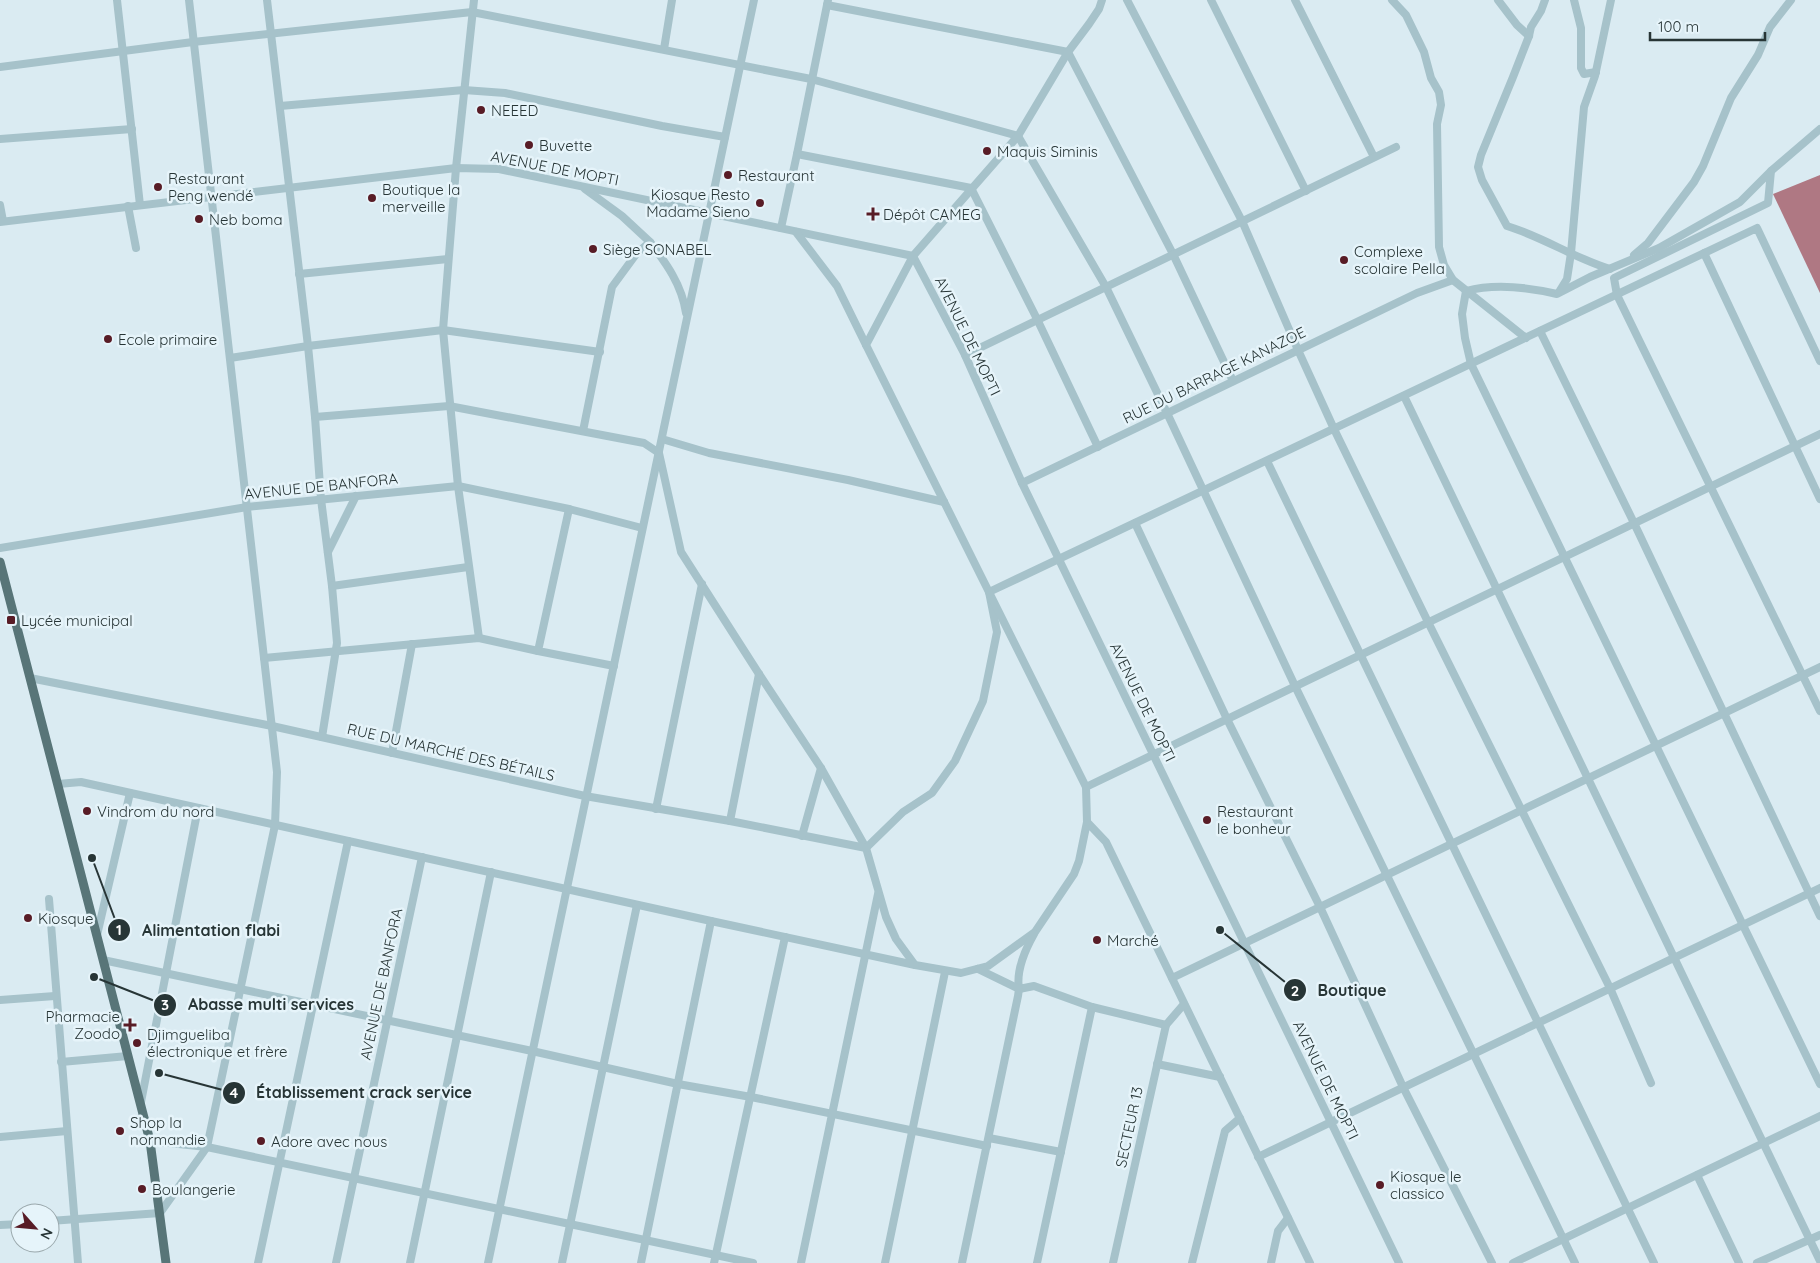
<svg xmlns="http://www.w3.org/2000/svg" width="1820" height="1263" viewBox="0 0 1820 1263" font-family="Quicksand,sans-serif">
<rect width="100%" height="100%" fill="#daebf2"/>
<polygon fill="#af7883" points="1820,175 1820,293 1773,194"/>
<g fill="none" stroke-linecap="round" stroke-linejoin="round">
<g stroke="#a6c2ca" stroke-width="8">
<polyline points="117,0 140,205"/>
<polyline points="267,0 308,346 315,417 321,499 332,586 337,643 322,737"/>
<polyline points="474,0 456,168 443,330 458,486 479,638"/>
<polyline points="1127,0 1242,221 1298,350 1334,429 1428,622 1610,988 1651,1083"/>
<polyline points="1211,0 1306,191"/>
<polyline points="1295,0 1374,157"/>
<polyline points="1392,0 1406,15 1424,52 1431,78 1439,92 1441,105 1437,124 1439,247 1444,265 1453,280 1526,338"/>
<polyline points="1498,0 1517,25 1529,36"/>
<path d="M1545 0 1541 11 1531 27 1529 36 1513 77 1481 155 1478 167 1482 180 1507 226C1543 237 1574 258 1610 269"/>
<polyline points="1574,0 1581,28 1581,68 1584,74 1596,72"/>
<polyline points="827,5 1068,52 1173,254 1233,381"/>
<polyline points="664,49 672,0"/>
<polyline points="0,67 193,42 472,12 811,79 1018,136 1106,287 1167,413 1295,686 1575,1263"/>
<polyline points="280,106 464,90 505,93 662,126 725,137"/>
<polyline points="1820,129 1771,171 1768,203 1614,278 1617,295 1820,711"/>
<polyline points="0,139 132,129"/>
<polyline points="797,154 828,0"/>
<polyline points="585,189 622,216 650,242"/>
<polyline points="0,205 3,221"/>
<polyline points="128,206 136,248"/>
<polyline points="0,222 456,168 499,169 913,256 965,355 1022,483 1399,1263"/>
<polyline points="781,228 797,154 971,188 1037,319 1098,447"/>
<polyline points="796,232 837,286 866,345"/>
<polyline points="1704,253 1820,499"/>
<polyline points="1634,255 1648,243 1694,182 1703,166 1731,98 1758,55 1770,27 1791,0"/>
<polyline points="299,274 448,259"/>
<polyline points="1466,291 1462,314 1465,338 1471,364 1820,1084"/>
<path d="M1466 291C1496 283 1527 287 1557 294L1590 277 1659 248 1740 202 1771 171"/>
<polyline points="1559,292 1567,279 1571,253 1584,107 1595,76 1611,0"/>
<polyline points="1540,331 1634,523 1820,916"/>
<polyline points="965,355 1396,147"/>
<polyline points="230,358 308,346 443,330 600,352"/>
<polyline points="1404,396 1820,1261"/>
<polyline points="315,417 449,406 644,443 659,453 681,552 759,674 821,768 866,848 886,917 896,939 915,965 961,973 988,966 1035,932 1074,874 1079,861 1087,822 1106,842 1310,1263"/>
<path d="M583 431 612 287 637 253 650 242C666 263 682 285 686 313"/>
<polyline points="662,439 709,453 848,480 944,502"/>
<polyline points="1267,461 1654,1263"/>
<polyline points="1022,483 1417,293 1453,280"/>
<polyline points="569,509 538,651 614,666"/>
<polyline points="1135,523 1227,719 1320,907 1403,1087 1492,1263"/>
<polyline points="0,548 247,507 458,486 569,509 642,528"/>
<polyline points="328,552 356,496"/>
<polyline points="332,586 468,567"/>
<polyline points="264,658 479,638 538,651"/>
<polyline points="30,678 272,726 585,796 730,821 866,848 903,812 932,793 955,761 983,701 997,632 989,592 1757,228 1820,361"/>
<polyline points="392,753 412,644"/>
<polyline points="58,784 81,782 711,921 915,965"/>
<polyline points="1086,787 1820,434"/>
<polyline points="656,809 702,584"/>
<polyline points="730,821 759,674"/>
<polyline points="1087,822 1086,787 866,345 913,256 1018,136 1068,52 1089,24 1099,9 1102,0"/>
<polyline points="802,836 821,768"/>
<polyline points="49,899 78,1263"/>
<path d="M1034 934C1025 950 1016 971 1019 989L1034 986 1092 1007"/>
<polyline points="97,935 130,793"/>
<polyline points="103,960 532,1051 678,1084 751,1097 987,1146"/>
<polyline points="1172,978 1820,667"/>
<polyline points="0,1000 55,996"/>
<polyline points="61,1062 128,1056"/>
<polyline points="1157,1064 1220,1077"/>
<polyline points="141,1102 198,808"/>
<polyline points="0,1137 67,1131"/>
<polyline points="989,1138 1061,1152"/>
<polyline points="150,1141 207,1147 753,1263"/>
<polyline points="1258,1157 1820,888"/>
<polyline points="1697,1175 1739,1263"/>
<polyline points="50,1221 160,1213 207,1147 275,825 277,772 189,0"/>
<polyline points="0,1225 20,1224"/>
<polyline points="258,1263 348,841"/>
<polyline points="336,1263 422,857"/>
<polyline points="410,1263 491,872"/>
<polyline points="488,1263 754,0"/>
<polyline points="562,1263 637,905"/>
<polyline points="641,1263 711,921"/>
<polyline points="714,1263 785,937"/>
<polyline points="801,1263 878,894"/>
<polyline points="885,1263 945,972"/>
<polyline points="962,1263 1018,996 1019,989 978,969"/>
<polyline points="1037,1263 1092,1007 1166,1025"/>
<polyline points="1113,1263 1166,1025 1184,1004"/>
<polyline points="1192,1263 1225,1131 1240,1118"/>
<polyline points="1271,1263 1278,1231 1288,1218"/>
<polyline points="1513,1263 1820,1116"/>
<polyline points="1757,1263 1820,1235"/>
</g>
<polyline stroke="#587578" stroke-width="9" points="0,562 150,1141 166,1263"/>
</g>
<g fill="#581c26" stroke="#e6f4fa" stroke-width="2">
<circle cx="481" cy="110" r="5"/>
<circle cx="529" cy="145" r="5"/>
<circle cx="987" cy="151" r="5"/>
<circle cx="728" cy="175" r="5"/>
<circle cx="158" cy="187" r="5"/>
<circle cx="372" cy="198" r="5"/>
<circle cx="760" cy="203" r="5"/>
<path d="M870.5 206.5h5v5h5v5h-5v5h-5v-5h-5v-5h5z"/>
<circle cx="199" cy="219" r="5"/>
<circle cx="593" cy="249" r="5"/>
<circle cx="1344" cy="260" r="5"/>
<circle cx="108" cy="339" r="5"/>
<rect x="6" y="615" width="10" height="10" rx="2.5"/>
<circle cx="87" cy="811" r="5"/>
<circle cx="1207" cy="820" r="5"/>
<circle cx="28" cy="918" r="5"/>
<circle cx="1097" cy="940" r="5"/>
<path d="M127.5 1017.5h5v5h5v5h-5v5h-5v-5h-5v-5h5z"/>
<circle cx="137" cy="1043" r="5"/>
<circle cx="120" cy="1131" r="5"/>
<circle cx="261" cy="1141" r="5"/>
<circle cx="1380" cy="1185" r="5"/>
<circle cx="142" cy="1189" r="5"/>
</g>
<g text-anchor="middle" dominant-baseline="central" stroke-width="5" stroke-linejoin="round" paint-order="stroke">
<g font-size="15" fill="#273536" stroke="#e6f4fa" text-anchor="start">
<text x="491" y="110">NEEED</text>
<text x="539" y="145">Buvette</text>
<text x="997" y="151">Maquis Siminis</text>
<text x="738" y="175">Restaurant</text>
<text x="168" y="178">Restaurant<tspan x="168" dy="17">Peng wendé</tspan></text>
<text x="382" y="189">Boutique la<tspan x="382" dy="17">merveille</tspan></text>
<text x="750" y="194" text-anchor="end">Kiosque Resto<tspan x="750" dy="17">Madame Sieno</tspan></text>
<text x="883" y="214">Dépôt CAMEG</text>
<text x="209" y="219">Neb boma</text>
<text x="603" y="249">Siège SONABEL</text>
<text x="1354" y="251">Complexe<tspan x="1354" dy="17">scolaire Pella</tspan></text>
<text x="118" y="339">Ecole primaire</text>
<text x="21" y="620">Lycée municipal</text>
<text x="97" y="811">Vindrom du nord</text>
<text x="1217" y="811">Restaurant<tspan x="1217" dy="17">le bonheur</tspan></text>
<text x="38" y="918">Kiosque</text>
<text x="1107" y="940">Marché</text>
<text x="120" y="1016" text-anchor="end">Pharmacie<tspan x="120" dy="17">Zoodo</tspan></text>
<text x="147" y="1034">Djimgueliba<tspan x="147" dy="17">électronique et frère</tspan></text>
<text x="130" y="1122">Shop la<tspan x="130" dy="17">normandie</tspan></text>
<text x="271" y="1141">Adore avec nous</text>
<text x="1390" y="1176">Kiosque le<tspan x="1390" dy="17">classico</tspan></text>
<text x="152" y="1189">Boulangerie</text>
</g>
<g font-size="15" fill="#273536" stroke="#e6f4fa">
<text transform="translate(555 168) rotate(11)">AVENUE DE MOPTI</text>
<text transform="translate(968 336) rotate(64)">AVENUE DE MOPTI</text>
<text transform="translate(1214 375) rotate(-26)">RUE DU BARRAGE KANAZOE</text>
<text transform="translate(321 486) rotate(-6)">AVENUE DE BANFORA</text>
<text transform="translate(1143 702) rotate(64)">AVENUE DE MOPTI</text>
<text transform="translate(451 752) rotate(13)">RUE DU MARCHÉ DES BÉTAILS</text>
<text transform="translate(381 984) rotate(-78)">AVENUE DE BANFORA</text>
<text transform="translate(1326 1080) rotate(64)">AVENUE DE MOPTI</text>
<text transform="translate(1129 1127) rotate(-78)">SECTEUR 13</text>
</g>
</g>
<path fill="none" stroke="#273536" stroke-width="2" d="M92 858L119 930M1220 930L1295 990M94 977L165 1005M159 1073L234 1093"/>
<g fill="#273536" stroke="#e6f4fa" stroke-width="2">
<circle cx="92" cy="858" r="5"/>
<circle cx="1220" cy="930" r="5"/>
<circle cx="94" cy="977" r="5"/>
<circle cx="159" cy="1073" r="5"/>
<circle cx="119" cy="930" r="12"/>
<circle cx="1295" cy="990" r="12"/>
<circle cx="165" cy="1005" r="12"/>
<circle cx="234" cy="1093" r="12"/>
</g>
<g font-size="15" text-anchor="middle" font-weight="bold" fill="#fff">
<text x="119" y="935">1</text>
<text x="1295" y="996">2</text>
<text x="165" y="1010">3</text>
<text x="234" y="1098">4</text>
</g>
<g font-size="16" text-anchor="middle" font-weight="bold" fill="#273536" stroke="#e6f4fa" stroke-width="5" stroke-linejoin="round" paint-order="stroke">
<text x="211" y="936">Alimentation flabi</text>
<text x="1352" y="996">Boutique</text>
<text x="271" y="1010">Abasse multi services</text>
<text x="364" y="1098">Établissement crack service</text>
</g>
<g transform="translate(35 1228) rotate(117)"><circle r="24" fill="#e6f4fa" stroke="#9aa8ac"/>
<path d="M0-4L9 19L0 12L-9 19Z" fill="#581c26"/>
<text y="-8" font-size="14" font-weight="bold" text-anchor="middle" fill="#273536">N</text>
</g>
<path d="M1650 32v8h115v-8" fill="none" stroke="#273536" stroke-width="2.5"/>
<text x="1658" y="32" font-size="15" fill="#273536" stroke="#e6f4fa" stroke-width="4" paint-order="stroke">100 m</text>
</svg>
